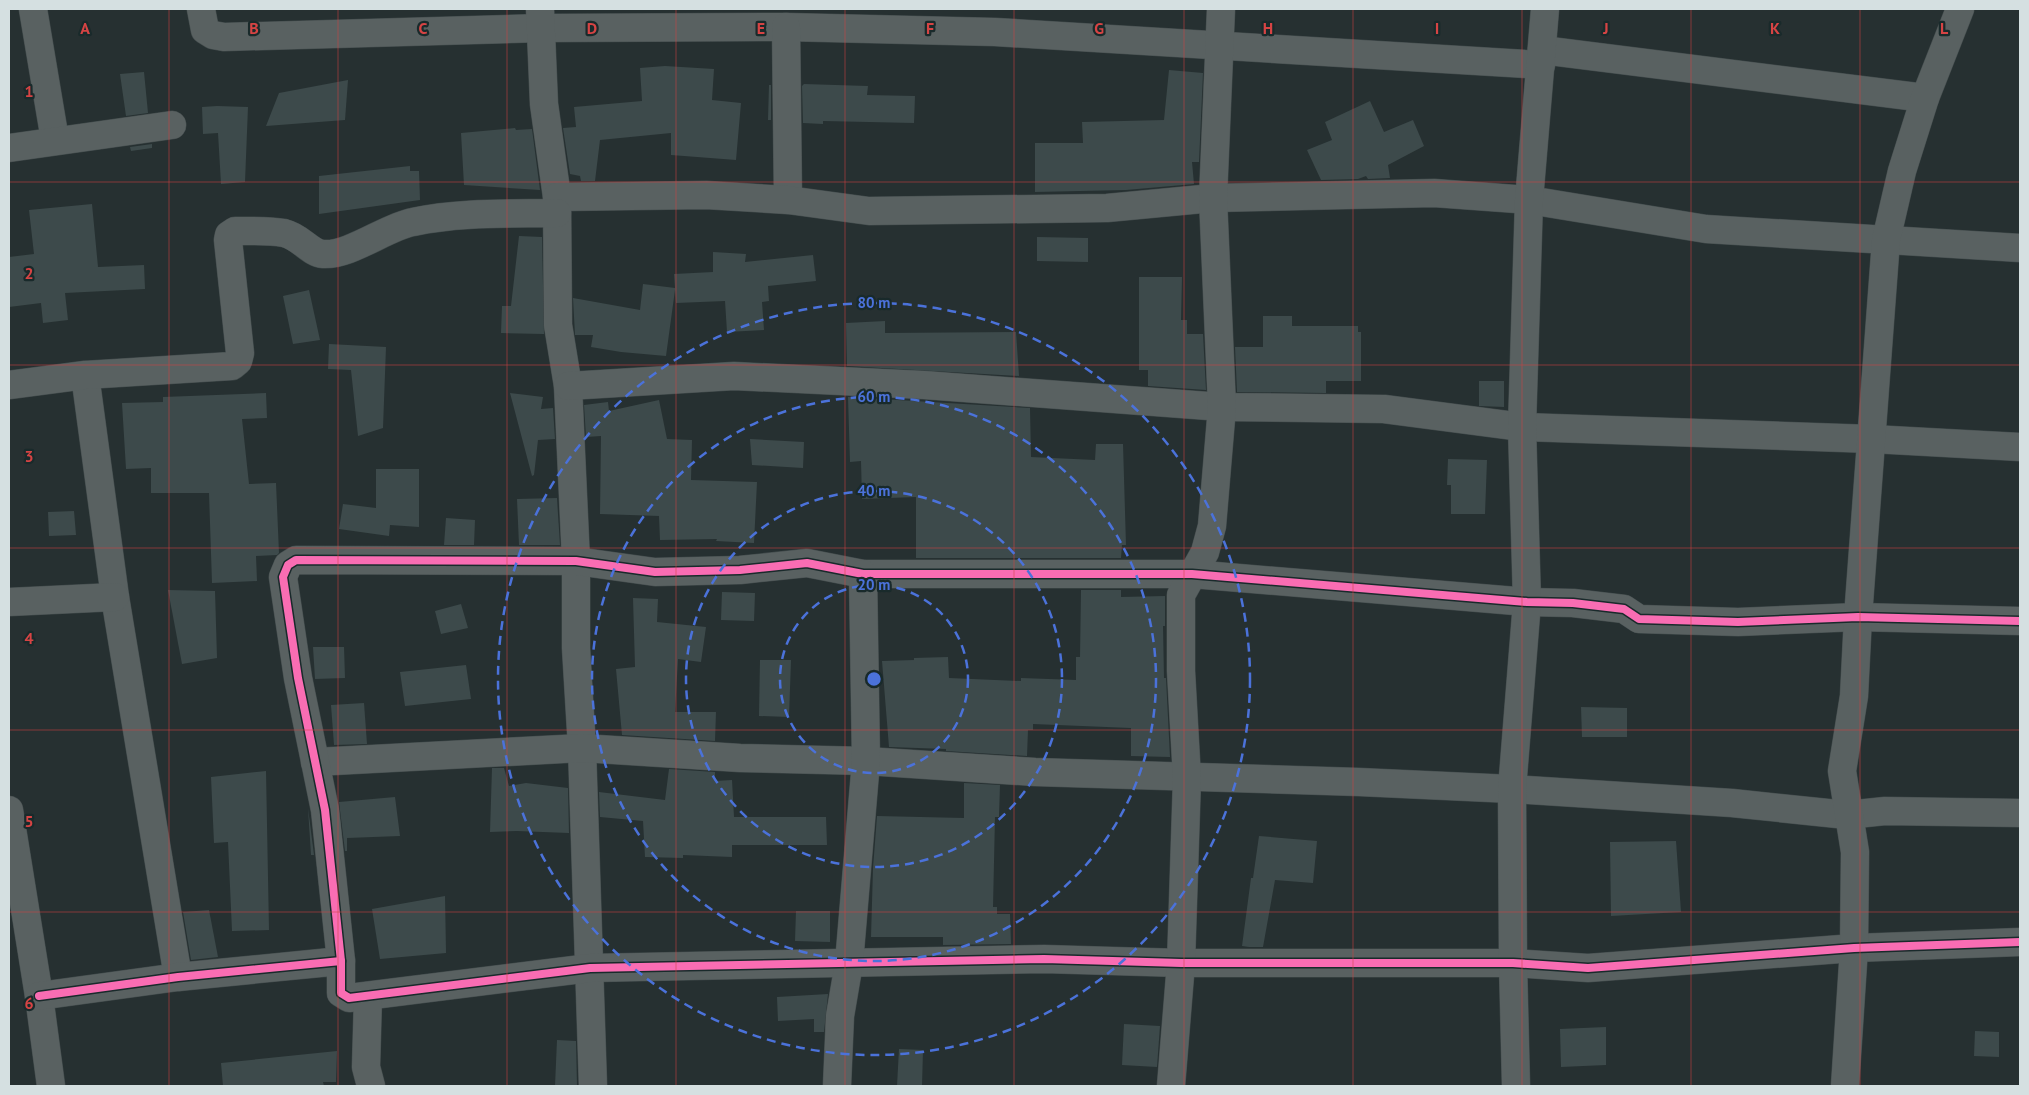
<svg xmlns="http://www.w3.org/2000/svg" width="2029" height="1095" viewBox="0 0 2029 1095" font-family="'PT Sans',sans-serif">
<rect width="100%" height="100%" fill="#263031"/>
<g fill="#3d4a4b">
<polygon points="665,66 714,69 712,100 741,103 736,160 671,155 671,133 600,140 595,181 581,181 580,176 570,174 563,128 576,127 574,107 642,101 640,68"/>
<polygon points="1169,70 1203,73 1199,162 1192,162 1194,184 1126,190 1035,192 1035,143 1083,143 1082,122 1164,120"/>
<polygon points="144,72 148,113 126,116 120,74"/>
<polygon points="348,80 345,120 266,126 279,93"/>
<polygon points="804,84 868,86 867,95 915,96 914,123 823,121 823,124 803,123 802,86"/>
<polygon points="769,85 771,85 771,120 768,120"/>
<polygon points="1370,101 1384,132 1413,120 1424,146 1388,165 1390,178 1368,179 1366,176 1358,179 1321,180 1307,150 1332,140 1325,122"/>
<polygon points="217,106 248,107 245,182 221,184 218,133 203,134 202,107"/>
<polygon points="515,128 516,130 532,129 540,190 464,185 461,133"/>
<polygon points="152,144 152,148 131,151 130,147"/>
<polygon points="410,166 410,171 419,171 420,200 319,214 319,176"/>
<polygon points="92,204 98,267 144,265 145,289 65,293 68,320 43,323 41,303 9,307 9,257 34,254 29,210"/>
<polygon points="519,236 542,237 544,334 501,333 502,306 511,306"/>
<polygon points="1037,237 1088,238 1088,262 1037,261"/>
<polygon points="713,252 746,254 745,262 813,255 816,281 768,286 769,301 762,302 764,330 727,332 725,301 676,303 675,290 666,356 621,352 591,347 593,335 575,335 573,298 640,310 643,284 675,288 674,274 713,272"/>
<polygon points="1139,277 1182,277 1181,320 1187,320 1187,334 1203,334 1206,390 1148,386 1148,370 1139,370"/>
<polygon points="309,290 320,340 293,344 283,296"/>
<polygon points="1263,316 1292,316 1292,326 1358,326 1358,332 1361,332 1361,381 1326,381 1326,393 1237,392 1235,347 1263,347"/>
<polygon points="885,321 885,333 1016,332 1019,376 847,366 846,323"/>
<polygon points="329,344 386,347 383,428 358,436 351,370 328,369"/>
<polygon points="1479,381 1504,381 1504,407 1479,406"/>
<polygon points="266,393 267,418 242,419 249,484 276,483 279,553 277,555 256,556 257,581 212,583 209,493 151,493 151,468 126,469 122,403 163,402 163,397"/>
<polygon points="510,393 543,397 541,409 553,408 555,439 538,440 534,475 532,476"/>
<polygon points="848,397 1030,408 1031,457 1095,460 1096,444 1123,444 1126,545 1122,545 1121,558 916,558 916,497 862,499 861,461 850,462"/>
<polygon points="659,400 667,439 692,440 691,480 757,482 754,543 716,541 717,539 660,540 659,516 600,514 601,436 586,437 584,405 608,402 609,411"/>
<polygon points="750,439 804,442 803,468 752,465"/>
<polygon points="1448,459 1487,460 1485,514 1451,514 1451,485 1447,485"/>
<polygon points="376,469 419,469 419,527 390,525 389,536 339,529 343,504 376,508"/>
<polygon points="557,498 560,545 519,545 517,499"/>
<polygon points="74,511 76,535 49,536 48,512"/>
<polygon points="446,518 475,520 474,545 444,545"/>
<polygon points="168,590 215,591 217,658 182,664"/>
<polygon points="1081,590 1121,590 1121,597 1165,596 1165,626 1163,626 1164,678 1166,678 1170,757 1131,756 1131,728 1033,724 1033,730 1028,730 1027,756 946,751 946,749 889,747 882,661 914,660 914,658 948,657 949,678 1021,681 1021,678 1076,680 1076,657 1080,657"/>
<polygon points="722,592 755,593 754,621 721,620"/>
<polygon points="633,598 658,599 657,622 706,627 701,662 678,659 675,712 716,712 715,741 622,735 616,669 635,667"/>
<polygon points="461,604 468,628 441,634 435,611"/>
<polygon points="313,647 344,647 345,678 315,679"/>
<polygon points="760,660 791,660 789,717 759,716"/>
<polygon points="466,665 471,699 405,706 400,672"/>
<polygon points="364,703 367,744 334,745 331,705"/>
<polygon points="1581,707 1627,708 1627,737 1582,737"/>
<polygon points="492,768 504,768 509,786 526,783 568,788 569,833 517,831 490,832"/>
<polygon points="669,769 715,772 715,781 732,780 734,817 826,817 827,845 732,845 732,857 683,855 683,858 645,857 643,821 600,817 599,792 665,800"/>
<polygon points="266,771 269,930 232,931 228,842 214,843 211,777"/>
<polygon points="964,783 1000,785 999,817 995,817 993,907 997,907 997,914 1010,914 1011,944 943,945 943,937 871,937 873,868 877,816 964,818"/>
<polygon points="395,797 400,836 347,838 347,851 345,851 339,802"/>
<polygon points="308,808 314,855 311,855"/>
<polygon points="1259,836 1317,841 1313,883 1275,880 1263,947 1249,947 1242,946 1251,878 1253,878"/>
<polygon points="1676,841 1681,912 1611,916 1610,842"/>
<polygon points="445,896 446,953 380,959 372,909"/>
<polygon points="209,910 218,957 191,960 183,912"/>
<polygon points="796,911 830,911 830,942 795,941"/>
<polygon points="828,994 824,1032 814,1032 814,1019 778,1021 777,997"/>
<polygon points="1124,1024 1160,1026 1157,1067 1122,1065"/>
<polygon points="1606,1027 1606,1065 1561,1067 1560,1029"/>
<polygon points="1975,1031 1999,1032 1999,1057 1974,1056"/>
<polygon points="557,1040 576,1041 577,1086 555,1086"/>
<polygon points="899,1049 923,1050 922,1086 897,1086"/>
<polygon points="337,1051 336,1082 323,1082 324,1086 223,1086 221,1063"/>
</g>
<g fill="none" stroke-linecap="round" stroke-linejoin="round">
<defs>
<g id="minor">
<polyline points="33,9 55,140"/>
<polyline points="201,9 205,30 213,35 224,37 542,28 786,27 995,32 1541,65"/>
<polyline points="540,9 544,104 557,197 558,325 568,386 576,561 576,648 582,748 593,1086"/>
<polyline points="786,27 788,200"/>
<polyline points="1542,50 1925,98"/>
<polyline points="9,148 172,125"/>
<polyline points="557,197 706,195 788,200 869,211 1107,208 1213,198 1434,193 1529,200 1706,229 2020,248"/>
<polyline points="85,375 115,597 178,977"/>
<path d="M9 385 85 375 232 366 238 361 240 353 228 240 229 235 235 231C251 231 269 230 284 233 301 237 310 253 323 254 350 256 386 227 413 222 460 212 509 214 557 213"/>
<polyline points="568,386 734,376 924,385 1222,407 1384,409 1522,427 1872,439 2020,447"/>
<polyline points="9,602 115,597"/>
<polyline points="315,762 582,748 740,758 866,761 1035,772 1359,782 1512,789 1732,803 1847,815 1885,811 2020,813"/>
<polyline points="9,810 39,996 51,1086"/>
<polyline points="341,961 325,810 298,678 283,577 288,565 296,560 576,561 655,572 740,570 807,563 863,574 1192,574 1527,602 1573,603 1624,609 1639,619 1738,622 1858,617 2020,621"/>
<polyline points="39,996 178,977 341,961 341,993 349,998 590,968 1044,959 1181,963 1513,963 1588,968 1854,948 2020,942"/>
<polyline points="368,996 366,1067 371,1086"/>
<polyline points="837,1086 840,1016 849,963 866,761 863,574"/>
<polyline points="1171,1086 1181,963 1187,778 1181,671 1181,595 1205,552 1212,526 1222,407 1213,198 1221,9"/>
<polyline points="1516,1086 1513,963 1512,789 1527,602 1522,427 1529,200 1545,9"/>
<polyline points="1845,1086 1854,948 1855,852 1842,771 1854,696 1858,617 1886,240 1902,171 1925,98 1960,9"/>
</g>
</defs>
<use href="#minor" stroke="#434c4d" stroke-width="29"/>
<use href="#minor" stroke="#596161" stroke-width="28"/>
<defs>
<g id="cycleway">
<polyline points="341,961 325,810 298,678 283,577 288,565 296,560 576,561 655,572 740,570 807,563 863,574 1192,574 1527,602 1573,603 1624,609 1639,619 1738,622 1858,617 2020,621"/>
<polyline points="39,996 178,977 341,961 341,993 349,998 590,968 1044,959 1181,963 1513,963 1588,968 1854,948 2020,942"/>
</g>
</defs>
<use href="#cycleway" stroke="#192a2b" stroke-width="11"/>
<use href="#cycleway" stroke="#f96db3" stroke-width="8"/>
</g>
<path fill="none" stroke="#d64444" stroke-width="1" stroke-opacity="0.55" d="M169 9V1086M338 9V1086M507 9V1086M676 9V1086M845 9V1086M1014 9V1086M1184 9V1086M1353 9V1086M1522 9V1086M1691 9V1086M1860 9V1086M9 182H2020M9 365H2020M9 548H2020M9 730H2020M9 912H2020"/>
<g fill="none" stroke="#4b72da" stroke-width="2.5" stroke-dasharray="9 6">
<circle cx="874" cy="679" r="94"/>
<circle cx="874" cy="679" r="188"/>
<circle cx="874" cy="679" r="282"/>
<circle cx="874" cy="679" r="376"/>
</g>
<g font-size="16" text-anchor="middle" font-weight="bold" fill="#d64444" stroke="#192a2b" stroke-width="4.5" stroke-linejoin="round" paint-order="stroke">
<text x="85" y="34">A</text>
<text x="254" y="34">B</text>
<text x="423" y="34">C</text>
<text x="592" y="34">D</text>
<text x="761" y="34">E</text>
<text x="930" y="34">F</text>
<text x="1099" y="34">G</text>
<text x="1268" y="34">H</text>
<text x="1437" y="34">I</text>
<text x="1606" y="34">J</text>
<text x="1775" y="34">K</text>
<text x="1944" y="34">L</text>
<text x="29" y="97">1</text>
<text x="29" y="279">2</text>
<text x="29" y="462">3</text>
<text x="29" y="644">4</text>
<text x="29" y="827">5</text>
<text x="29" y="1009">6</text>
</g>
<circle cx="874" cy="679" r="8" fill="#4b72da" stroke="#192a2b" stroke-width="2.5"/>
<g font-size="15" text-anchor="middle" font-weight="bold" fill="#4b72da" stroke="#192a2b" stroke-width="4.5" stroke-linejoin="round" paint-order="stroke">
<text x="874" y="308">80 m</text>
<text x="874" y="402">60 m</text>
<text x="874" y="496">40 m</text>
<text x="874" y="590">20 m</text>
</g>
<rect width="2029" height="1095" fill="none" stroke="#d5e0e1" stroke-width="20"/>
</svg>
